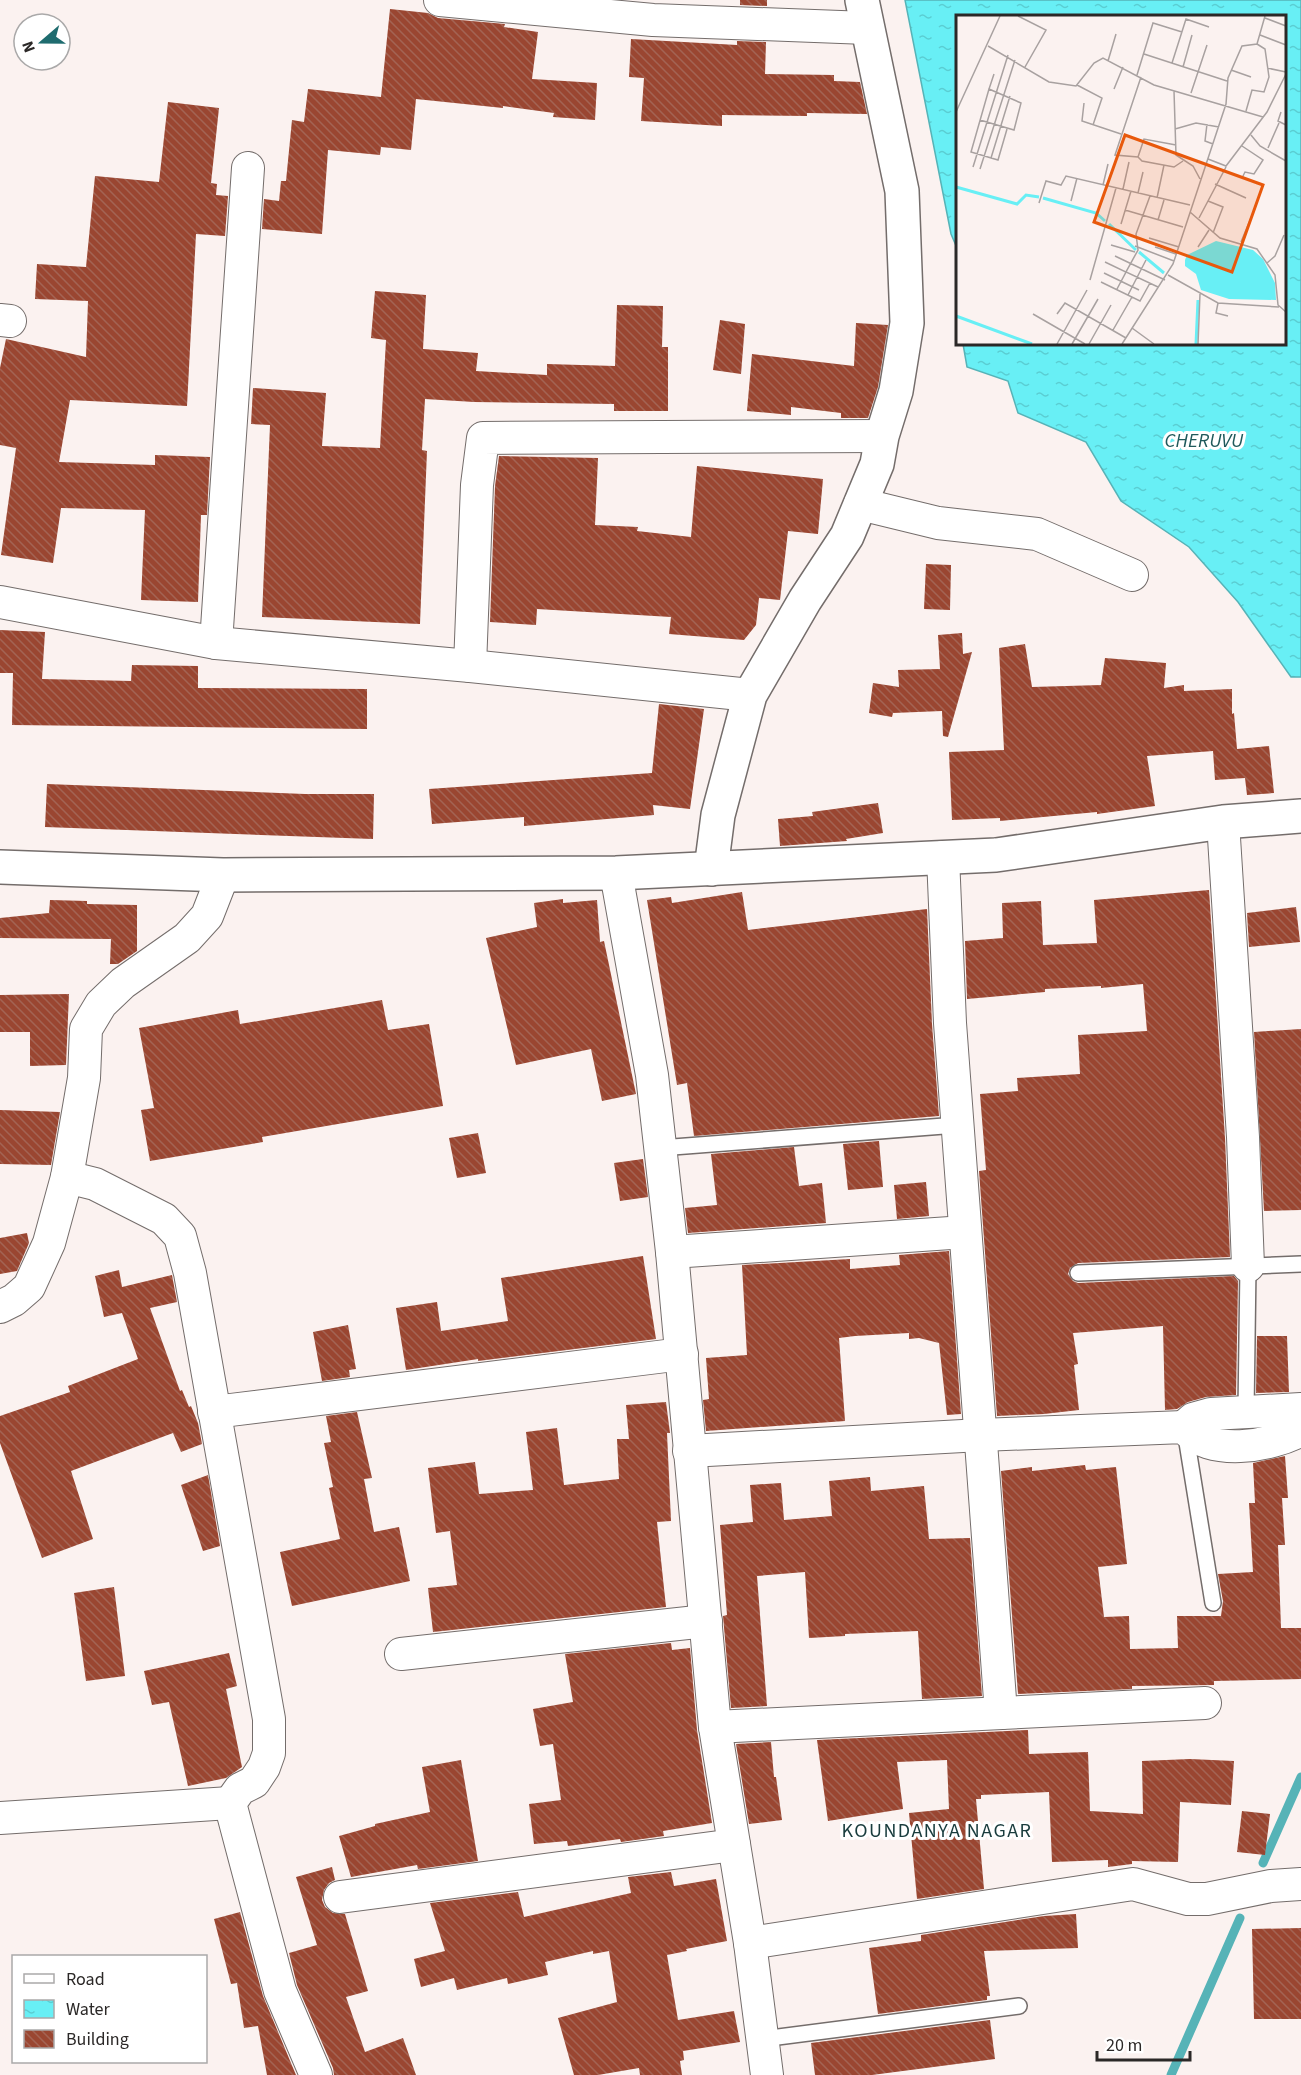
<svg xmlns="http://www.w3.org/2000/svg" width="1301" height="2075" viewBox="0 0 1301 2075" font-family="'Source Sans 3',sans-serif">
<defs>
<pattern id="water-ripples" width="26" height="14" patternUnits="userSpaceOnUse" patternTransform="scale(1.5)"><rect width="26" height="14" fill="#68eff5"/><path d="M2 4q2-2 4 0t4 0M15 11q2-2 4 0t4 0" fill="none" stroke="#5acdd2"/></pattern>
<pattern id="building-back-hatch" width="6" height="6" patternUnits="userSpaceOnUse" patternTransform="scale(1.5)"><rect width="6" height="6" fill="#9a4631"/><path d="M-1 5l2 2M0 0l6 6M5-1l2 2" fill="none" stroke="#a36454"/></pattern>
</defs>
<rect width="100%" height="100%" fill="#fbf2f0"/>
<polygon fill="url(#water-ripples)" stroke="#56b3b7" stroke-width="1.5" points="905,0 1301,0 1301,677 1291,677 1238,602 1189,547 1121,501 1086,442 1018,413 1008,381 967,367 963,344 1284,344 1284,16 958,16 957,248 951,234"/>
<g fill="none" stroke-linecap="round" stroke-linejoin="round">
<g stroke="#56b3b7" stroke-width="9">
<polyline points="1263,1863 1301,1777"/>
<polyline points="1171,2075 1240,1918"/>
</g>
</g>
<g fill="url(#building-back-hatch)">
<polygon points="740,0 767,0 767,6 740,5"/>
<polygon points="390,9 428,13 438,18 505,24 504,27 538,32 532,79 597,83 595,120 553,117 554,113 503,106 503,108 416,99 411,150 381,147 380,155 328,150 322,234 262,229 264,199 279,201 281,181 286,181 292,120 304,122 308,89 381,97"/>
<polygon points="631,39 737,45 737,41 766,42 765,74 834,75 834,81 860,82 867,114 807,113 807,116 722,115 722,126 641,121 644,78 629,77"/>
<polygon points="168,102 219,108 211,183 217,184 216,195 228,196 225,236 196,234 187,406 70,400 59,462 155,465 155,455 210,457 207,515 201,515 198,602 141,600 145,510 61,508 53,563 1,555 16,448 0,445 0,368 6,339 86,357 88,301 35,299 37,264 86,267 95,176 159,182"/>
<polygon points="375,291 426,295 423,349 478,353 476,371 547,375 547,364 615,366 617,305 663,306 662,347 668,347 668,411 614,411 614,404 474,402 425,399 422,450 427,451 420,624 262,617 270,425 251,424 253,388 326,393 322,446 380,448 386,340 371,338"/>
<polygon points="720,320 745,324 741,374 713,370"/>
<polygon points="856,323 888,325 878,387 868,418 841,418 841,413 791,407 791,415 747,411 752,354 854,366"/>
<polygon points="499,456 598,458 595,525 638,527 637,531 691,537 697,466 823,479 818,534 788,531 780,600 759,598 756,625 744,640 669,634 671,617 537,609 536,625 490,622 495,486"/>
<polygon points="926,564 951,565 950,610 924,609"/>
<polygon points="0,630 45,632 42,679 131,681 132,665 198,666 198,688 367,689 367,729 12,725 13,673 0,673"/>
<polygon points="962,633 963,654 972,652 948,737 943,736 942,711 893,713 892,717 869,713 873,683 899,687 898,670 940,669 938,635"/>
<polygon points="1025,644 1032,687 1101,685 1105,658 1166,663 1164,688 1184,685 1184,691 1232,689 1232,714 1234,713 1237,749 1269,746 1274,793 1247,795 1245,778 1215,780 1213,751 1147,756 1155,806 1097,814 1097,812 1000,821 1000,818 952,820 949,752 1004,750 999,648"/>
<polygon points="659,704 704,709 690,809 653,805 654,815 524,826 524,817 432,824 429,789 652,773"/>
<polygon points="47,784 305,794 374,794 373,839 45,827"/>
<polygon points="878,803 883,833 846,839 847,841 780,846 778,819 813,816 812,812"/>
<polygon points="1209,890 1225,1138 1230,1257 1078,1263 1070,1268 1068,1274 1073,1281 1078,1283 1234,1276 1238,1281 1236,1395 1206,1397 1188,1402 1177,1409 1165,1410 1163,1326 1073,1333 1078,1364 1074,1365 1079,1410 1044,1414 997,1416 979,1171 986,1170 980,1094 1018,1091 1017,1078 1080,1074 1078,1035 1147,1031 1143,984 1101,988 1101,986 1045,989 1045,992 967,999 965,941 1003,938 1002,903 1041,901 1043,945 1097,943 1094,900"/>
<polygon points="742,892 748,930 927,909 932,1024 939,1116 694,1136 687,1083 677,1085 647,900 671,897 672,903"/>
<polygon points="563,899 563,903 597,900 600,942 604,941 636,1094 602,1101 591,1049 516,1065 486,938 537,927 534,903"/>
<polygon points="50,900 87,901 87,904 137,905 137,951 118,964 110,964 111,939 0,938 0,918 49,913"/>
<polygon points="1296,907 1300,942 1249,947 1247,913"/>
<polygon points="69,994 66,1065 30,1066 30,1032 0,1032 0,995"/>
<polygon points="382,1000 388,1030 429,1024 443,1106 262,1137 263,1142 150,1161 141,1110 154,1108 139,1028 238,1010 240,1024"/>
<polygon points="1301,1029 1301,1210 1264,1211 1254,1032"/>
<polygon points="0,1110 60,1112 51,1165 0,1164"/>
<polygon points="478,1133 486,1173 457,1178 449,1138"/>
<polygon points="879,1141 883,1187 848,1190 843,1144"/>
<polygon points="794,1147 799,1186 822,1183 826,1223 688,1233 685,1208 717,1205 711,1154"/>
<polygon points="643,1159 648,1197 620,1201 614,1163"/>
<polygon points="926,1182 929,1216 897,1219 894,1185"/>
<polygon points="27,1233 29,1243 17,1271 0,1274 0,1238"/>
<polygon points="949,1251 961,1414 947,1415 939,1343 919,1338 909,1339 909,1333 855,1336 839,1338 845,1421 706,1431 703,1400 709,1399 706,1358 747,1355 742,1265 850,1259 850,1269 900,1265 899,1255"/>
<polygon points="643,1256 656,1339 478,1361 478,1359 406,1370 396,1308 437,1302 441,1331 508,1321 501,1278"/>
<polygon points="119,1270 122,1287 172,1275 177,1302 150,1308 180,1391 182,1390 189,1407 191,1406 198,1423 202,1444 181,1452 173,1433 71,1471 93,1539 42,1558 0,1443 0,1416 70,1392 68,1386 138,1359 122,1313 104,1317 95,1276"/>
<polygon points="348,1325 356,1369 349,1370 350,1377 322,1381 313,1332"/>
<polygon points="1257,1336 1287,1336 1289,1392 1256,1393"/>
<polygon points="666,1402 670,1433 667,1433 671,1521 657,1522 666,1607 433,1632 428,1588 457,1585 450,1531 436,1533 428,1468 475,1462 479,1494 533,1490 526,1432 557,1428 564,1485 619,1479 617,1439 629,1439 626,1405"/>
<polygon points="357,1412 372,1478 364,1479 374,1532 399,1527 410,1581 292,1606 280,1552 340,1539 329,1488 333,1487 324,1443 331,1442 326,1416"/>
<polygon points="1285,1456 1288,1498 1282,1498 1285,1545 1278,1545 1281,1628 1301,1628 1301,1679 1214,1681 1214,1685 1132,1686 1132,1689 1018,1694 1001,1471 1032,1467 1032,1471 1085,1465 1086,1470 1116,1467 1127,1564 1098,1567 1104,1617 1129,1616 1130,1649 1178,1648 1177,1616 1221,1616 1223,1601 1218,1574 1253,1572 1249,1503 1255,1503 1253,1463"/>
<polygon points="208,1475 220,1546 203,1551 181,1485"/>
<polygon points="870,1477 871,1491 924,1486 929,1539 970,1538 982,1696 922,1699 918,1631 845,1634 845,1636 809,1638 805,1572 757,1576 767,1706 731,1708 723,1616 727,1615 720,1525 753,1522 750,1485 781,1483 784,1520 832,1516 829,1481"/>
<polygon points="114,1587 125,1676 86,1681 74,1593"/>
<polygon points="671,1643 672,1650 690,1648 697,1730 712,1823 663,1831 664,1836 621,1842 620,1839 568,1846 567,1841 534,1844 529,1804 561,1800 553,1744 540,1746 533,1709 573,1702 565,1654"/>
<polygon points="229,1653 237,1686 226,1689 242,1767 226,1778 188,1786 169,1702 152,1705 144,1671"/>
<polygon points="1028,1730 1029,1754 1088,1752 1090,1811 1143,1814 1142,1761 1190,1759 1234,1761 1231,1805 1180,1802 1178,1862 1132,1861 1132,1864 1108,1867 1108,1860 1052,1862 1049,1792 981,1795 981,1799 976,1799 984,1889 917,1899 909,1813 949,1809 947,1760 897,1762 903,1809 828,1821 817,1740"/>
<polygon points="771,1742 774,1777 776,1777 782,1820 749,1824 736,1744"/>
<polygon points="461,1760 478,1861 418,1869 417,1865 351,1877 339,1836 375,1826 375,1824 430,1812 422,1767"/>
<polygon points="1242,1811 1270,1814 1265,1855 1237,1852"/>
<polygon points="332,1867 335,1880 329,1883 324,1890 322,1900 325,1907 333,1913 345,1914 368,1991 346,1997 365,2052 403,2038 416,2075 334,2075 333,2068 297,1985 289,1953 317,1945 296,1877"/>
<polygon points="671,1872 674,1886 716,1879 727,1941 686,1949 687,1951 667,1955 678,2020 734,2011 740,2042 683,2051 684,2060 680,2061 682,2075 640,2075 639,2068 598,2075 574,2075 558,2018 617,2002 609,1951 593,1954 593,1951 545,1962 548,1975 508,1984 507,1978 457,1990 454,1978 421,1987 414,1959 445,1951 430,1903 518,1892 524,1917 631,1893 628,1877"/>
<polygon points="240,1912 263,1996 296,2075 267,2075 258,2026 244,2028 237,1983 231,1984 214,1919"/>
<polygon points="1076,1914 1078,1948 984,1951 990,1996 987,1996 987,2000 878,2014 869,1948 921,1941 921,1935 1044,1916"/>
<polygon points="1301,1928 1301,2019 1254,2019 1252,1929"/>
<polygon points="990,2020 995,2059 872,2075 815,2075 811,2043"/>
</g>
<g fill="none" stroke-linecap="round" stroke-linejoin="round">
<defs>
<g id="lane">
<polyline points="660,1148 957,1125"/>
<polyline points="1078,1273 1301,1264"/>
<polyline points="1246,1412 1248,1266"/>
<polyline points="1185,1430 1213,1603"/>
<polyline points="762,2039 1019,2006"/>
</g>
<g id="street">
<polyline points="440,0 653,20 867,28"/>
<polyline points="0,320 10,321"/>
<polyline points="860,504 938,523 1037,534 1132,575"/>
<polyline points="0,602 216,643 470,666 750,695"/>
<polyline points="216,643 248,168"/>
<polyline points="470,666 477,485 483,438 882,436"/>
<polyline points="1223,822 1243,1137 1248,1266"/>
<polyline points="943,857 950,1023 1001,1713"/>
<polyline points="616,873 652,1075 672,1252 715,1727 750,1943 767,2075"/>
<polyline points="67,1177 95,1184 164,1219 180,1236 190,1273 269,1719 269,1753 264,1767 254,1782 240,1789 230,1803 280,1991 316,2075"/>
<polyline points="672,1252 965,1232"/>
<polyline points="0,1307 14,1300 29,1287 49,1243 67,1177 84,1078 86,1029 101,1004 123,983 187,938 207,916 223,875"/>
<polyline points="214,1412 682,1354"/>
<polyline points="1184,1427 1193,1419 1211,1414 1301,1409"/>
<path d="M689 1451 981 1435 1184 1427C1208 1457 1271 1447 1301 1430"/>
<polyline points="401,1654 706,1621"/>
<polyline points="715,1727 1205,1703"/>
<polyline points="0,1818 230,1803"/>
<polyline points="340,1897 734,1845"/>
<polyline points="750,1943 1133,1884 1188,1899 1207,1899 1271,1886 1301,1884"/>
</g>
<g id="secondary">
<polyline points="0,867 223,875 616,873 996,855 1223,822 1301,816"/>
<polyline points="711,869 718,815 750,695 805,600 847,536 877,464 882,436 896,391 907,323 902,191 862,0"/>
</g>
</defs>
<use href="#lane" stroke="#746d6b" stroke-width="18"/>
<use href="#street" stroke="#746d6b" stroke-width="34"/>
<use href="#secondary" stroke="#746d6b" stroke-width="36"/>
<use href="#lane" stroke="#fff" stroke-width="15"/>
<use href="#street" stroke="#fff" stroke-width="32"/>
<use href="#secondary" stroke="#fff" stroke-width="33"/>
</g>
<g text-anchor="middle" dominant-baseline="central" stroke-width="6" stroke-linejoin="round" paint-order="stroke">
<g font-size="20" font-style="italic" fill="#1f595b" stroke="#fff">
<text x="1204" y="441">CHERUVU</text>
</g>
<g font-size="20" letter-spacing="1.5" fill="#193c3d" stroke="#fff">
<text x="937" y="1831">KOUNDANYA NAGAR</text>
</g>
</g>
<g transform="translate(956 15)">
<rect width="330" height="330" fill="#fbf2f0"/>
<path d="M260 226 297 235 307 244 319 268 320 285 273 284 245 275 240 259 229 251V245L231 240Z" fill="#68eff5"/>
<path fill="none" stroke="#68eff5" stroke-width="3" d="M0 172 61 189 70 180 83 182M87 183 140 198 149 206M153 209 180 235M183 237 208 258M0 301 76 329M240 329 242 285"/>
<path fill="none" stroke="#a8a1a0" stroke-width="1.5" d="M62 1 90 15 69 52M309 3 330 11M304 20 330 30M32 31 93 67 120 71 138 48 147 43 198 70 307 102M188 39 271 66M152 46 160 19M216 48 230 4 253 12M227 52 236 20M311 53 330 57M275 55 295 62M181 60 197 8 226 17M185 62 159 140 182 142 186 146 218 152 227 146M121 70 146 83 137 110M33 74 15 137 42 145 51 114M158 74 167 52M218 76 220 140 237 151 244 164M235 78 251 30M128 88 126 106 165 119M290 96 296 75 308 77 313 62 309 34 301 29M0 97 44 1M325 97 322 106 330 110M24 105 58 115 65 88 33 74 38 59M251 109 249 126 257 129M219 114 240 108 263 112M295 120 304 131 330 146M312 133 323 108M182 142 188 124 220 130M35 143 54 81M252 144 270 151 311 97 330 59M17 152 52 40M24 154 59 45M286 163 289 157 298 159 307 145 286 131M259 169 290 183M147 170 152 149M167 174 173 147M182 178 187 157M194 181 180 219 182 235 170 257 202 272M201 183 208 150M115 186 121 163M252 186 267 192 257 218M83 188 90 166 105 170 110 161 234 190M169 195 227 212M234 197 264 223 301 234 319 260 322 290 330 297M243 203 270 152M202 205 208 185M165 209 175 176M193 223 223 232M285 227 297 198M155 230 179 237M179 231 218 246M199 232 220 239M242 232 253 215M159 241 209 265M149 247 170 257 161 274M311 248 319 241 328 220M148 258 183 275M212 260 262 288 323 292M134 265 160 173M145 267 184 286 194 268M172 280 190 245M262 288 260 298 272 301M77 299 129 329M101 299 109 288 170 323M176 313 198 329M157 315 176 282M101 329 131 275M116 329 142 284M133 329 155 290M166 329 217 249 270 89 272 63 286 31 301 29 309 1M242 329 244 279"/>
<path fill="#e8590c" fill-opacity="0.15" stroke="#e8590c" stroke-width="3" d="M169 120 307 170 276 257 138 207Z"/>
<rect width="330" height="330" fill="none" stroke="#2b2827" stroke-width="3"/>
</g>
<rect x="12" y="1955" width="195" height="108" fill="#ffffff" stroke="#aaa9a9" stroke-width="1.5"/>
<rect x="24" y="1974" width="30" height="9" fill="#ffffff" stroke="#aaa9a9" stroke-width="1.5"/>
<text x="66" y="1985" font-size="18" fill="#2b2827">Road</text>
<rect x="24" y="2000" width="30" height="18" fill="url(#water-ripples)" stroke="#aaa9a9" stroke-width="1.5"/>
<text x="66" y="2015" font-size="18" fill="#2b2827">Water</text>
<rect x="24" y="2030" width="30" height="18" fill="url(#building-back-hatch)" stroke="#aaa9a9" stroke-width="1.5"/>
<text x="66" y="2045" font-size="18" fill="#2b2827">Building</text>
<g transform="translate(42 42) rotate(250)"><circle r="28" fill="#ffffff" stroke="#aaa9a9" stroke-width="1.5"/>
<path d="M0-4.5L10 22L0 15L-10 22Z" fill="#1f6c6f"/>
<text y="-9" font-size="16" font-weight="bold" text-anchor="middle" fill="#2b2827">N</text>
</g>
<path d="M1097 2051v9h93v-9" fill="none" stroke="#2b2827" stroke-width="3"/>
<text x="1106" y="2051" font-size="18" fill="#2b2827" stroke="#ffffff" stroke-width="4.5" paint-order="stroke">20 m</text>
</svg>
